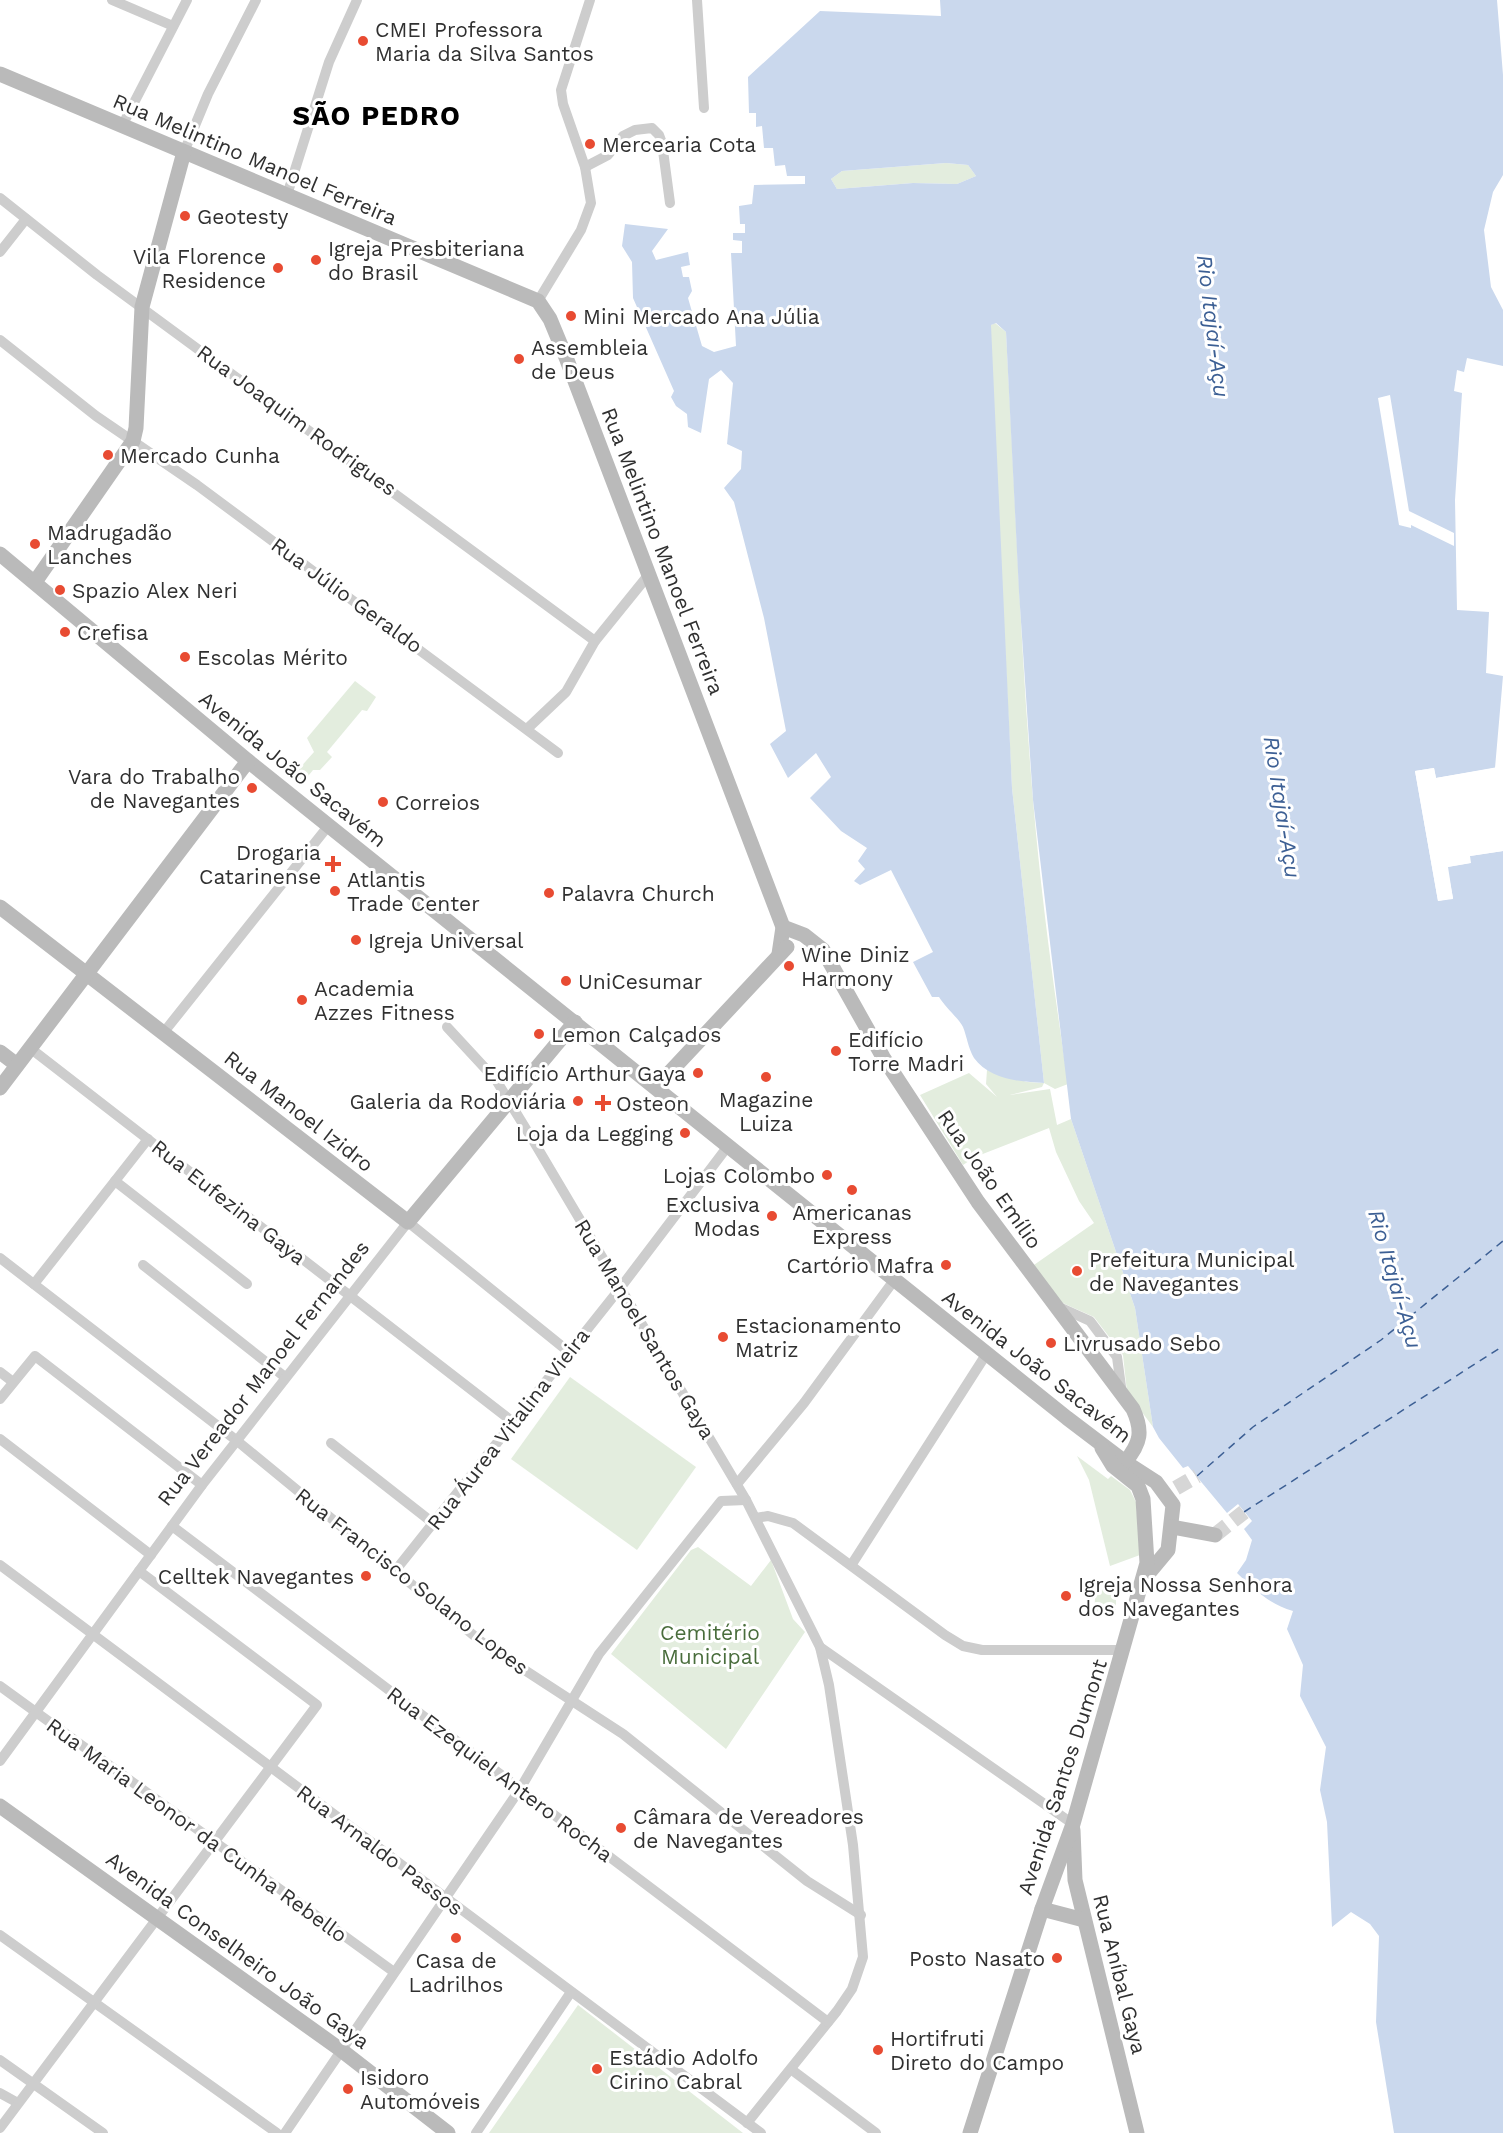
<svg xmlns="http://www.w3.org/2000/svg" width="1503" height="2133" viewBox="0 0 1503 2133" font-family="'Work Sans',sans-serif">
<rect width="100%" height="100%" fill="#fff"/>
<g fill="#e3edde">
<polygon points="946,163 968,165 976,176 957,184 913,183 837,189 831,179 842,171"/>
<path d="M995 323 1006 332C1015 488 1020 644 1033 800 1041 895 1054 990 1068 1084L1055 1089 1044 1083 1042 1087 1010 1095 1050 1089 1057 1125 1071 1119 1135 1308 1153 1427 1127 1392 1123 1355 1094 1317 1056 1300 1031 1267 1094 1223 1079 1201 1056 1152 1049 1128 975 1157 963 1165 920 1095 969 1073 997 1097 986 1084 987 1070 1027 1082 1044 1083 1012 788 989 332 991 325Z"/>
<polygon points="355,681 376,697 367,711 362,710 327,752 332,757 320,770 313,770 301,785 290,779 314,752 307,738"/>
<polygon points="570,1377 696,1467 637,1550 511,1459"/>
<polygon points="1077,1456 1108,1479 1111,1476 1130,1490 1136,1502 1140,1555 1110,1566 1089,1480"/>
<polygon points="698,1547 751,1586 771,1560 793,1619 805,1632 726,1749 611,1654 691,1550"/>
<polygon points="1096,1579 1116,1579 1116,1610 1111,1616 1094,1616"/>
<polygon points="578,2005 743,2133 489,2133"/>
</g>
<path fill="#cad8ed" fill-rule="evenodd" d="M940 0H1497L1503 75V175L1493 192 1484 230 1491 287 1503 310V366L1467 358 1464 372 1457 370 1454 391 1462 393 1455 500 1457 610 1489 612 1486 673 1503 676 1495 768 1436 778 1434 768 1415 771 1438 901 1453 898 1447 867 1470 863V856L1503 851V2133H1394L1376 2022 1379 1936 1370 1924 1351 1912 1332 1927 1327 1822 1320 1790 1326 1747 1300 1696 1303 1665 1287 1629 1293 1611C1269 1604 1255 1590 1237 1573L1246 1560 1252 1540 1244 1529 1252 1521 1238 1504 1227 1513 1188 1466 1183 1468 1159 1438 1153 1427 1135 1308 1071 1119 1033 800 1019 592 1006 332 996 323 991 325 1012 788 1044 1083C1020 1082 989 1079 974 1058 968 1048 967 1037 963 1027 960 1020 945 1007 939 997H932L913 962 933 952 891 870 860 885 854 881 865 869 858 861 867 848 841 831 810 798 831 777 816 753 788 778 770 744 786 731 764 618 734 502 724 488 741 469 742 451 727 444 733 383 721 370 709 379 701 433 688 427 687 414 676 406 671 397 674 391 633 298 632 262 622 246 625 224 668 229 652 251 656 260 688 252 690 265 681 267 683 277H689L692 291 688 298 702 346 714 352 736 346 731 253H742V241L733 240V233H745V224H740L739 206 752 204 754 185 805 184V176H787L785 165 775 166 773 148H764L762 126 756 127V113H749L748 77 820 11 941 16ZM946 163 968 165 976 176 957 184 913 183 837 189 831 179 842 171Z"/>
<g fill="#fff">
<polygon points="1390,395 1409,511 1454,533 1454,546 1411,525 1411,528 1399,525 1378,398"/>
<polygon points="1498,767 1495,771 1436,781 1432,771 1418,773 1440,898 1450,896 1446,865 1467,861 1469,854 1503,848 1503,851 1470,856 1471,863 1448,867 1453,899 1438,901 1415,771 1434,768 1436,778"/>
</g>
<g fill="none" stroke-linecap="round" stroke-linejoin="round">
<g stroke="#3c5f94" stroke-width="1.5" stroke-dasharray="8 6" stroke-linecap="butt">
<polyline points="1197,1476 1253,1427 1381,1340 1503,1241"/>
<polyline points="1244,1512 1503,1346"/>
</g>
<g stroke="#d6d6d6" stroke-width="15" stroke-dasharray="15 8" stroke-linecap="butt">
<polyline points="1176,1488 1197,1476"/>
<polyline points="1215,1535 1244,1512"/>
</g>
<g stroke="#cdcdcd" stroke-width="10">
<polyline points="112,0 173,26"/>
<polyline points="697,0 704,108"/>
<polyline points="122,126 187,0"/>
<polyline points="184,152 208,94 256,0"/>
<polyline points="585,167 608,155 623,136 635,130 652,128 659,135 662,143 670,203"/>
<polyline points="287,195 329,62 357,0"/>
<polyline points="0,198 97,275 595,641"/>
<polyline points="0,252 26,219"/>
<polyline points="538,301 581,230 591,203 585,167 563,104 561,90 590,0"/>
<polyline points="0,340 96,416 197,485 558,753"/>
<polyline points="528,728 566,692 595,641 650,573"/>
<polyline points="447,1027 496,1080 534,1142 746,1500 820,1647 829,1685 853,1845 863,1957 852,1989 837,2011 747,2123"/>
<polyline points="164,1032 329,825"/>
<polyline points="30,1048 513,1422"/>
<polyline points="115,1181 247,1284"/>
<polyline points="0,1258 236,1440 483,1643 623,1734 807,1881 861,1915"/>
<polyline points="143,1265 285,1377"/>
<polyline points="34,1284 148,1139"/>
<polyline points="1059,1307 1090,1321 1117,1357 1122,1394"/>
<polyline points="0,1372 13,1382"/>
<polyline points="0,1399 35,1356 202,1485"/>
<polyline points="0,1439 151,1555"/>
<polyline points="331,1443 433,1523"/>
<polyline points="737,1484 804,1403 895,1279"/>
<polyline points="756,1518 768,1516 793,1523 945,1635 963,1646 982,1650 1123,1650"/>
<polyline points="172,1526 828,2022"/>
<polyline points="852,1564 987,1353"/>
<polyline points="0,1565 761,2133"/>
<polyline points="395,1571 621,1287 728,1146"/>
<polyline points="820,1647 1073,1824"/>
<polyline points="0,1686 394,1972"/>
<polyline points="0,1761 202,1485 408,1222 569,1352"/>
<polyline points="0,1935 277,2133"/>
<polyline points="0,2060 103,2133"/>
<polyline points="792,2070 876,2133"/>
<polyline points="0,2093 18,2103"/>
<polyline points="0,2128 317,1705 139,1571"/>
<polyline points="285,2133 520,1789 599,1654 721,1501 746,1500"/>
<polyline points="476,2133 571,1992"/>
</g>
<g stroke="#bababa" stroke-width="15">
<polyline points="0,74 538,301 550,319 567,360 783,927 779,954"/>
<polyline points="0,554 248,761 1067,1418 1125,1462 1156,1482 1173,1505 1168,1550 1143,1580"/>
<polyline points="35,582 133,441 136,428 142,307 184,152"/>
<polyline points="0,907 408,1222 575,1022"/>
<path d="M783 927 804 935 823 950 883 1057 978 1202 1133 1409C1143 1431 1141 1443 1125 1462"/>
<polyline points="0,1052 17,1065"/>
<polyline points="656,1087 787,947"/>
<polyline points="0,1088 248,761"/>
<polyline points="1172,1527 1215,1535"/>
<polyline points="0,1806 341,2050 448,2133"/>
<polyline points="1073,1830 1075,1880 1137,2133"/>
<polyline points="1042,1909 1084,1920"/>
<polyline points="970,2133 1042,1909 1073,1824 1147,1563 1143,1499 1138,1486 1113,1466 1102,1448"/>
</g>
</g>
<g fill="#e84b32" stroke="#fff" stroke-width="2">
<circle cx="363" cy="41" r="6"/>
<circle cx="590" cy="144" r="6"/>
<circle cx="185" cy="216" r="6"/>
<circle cx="316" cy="260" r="6"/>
<circle cx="278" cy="268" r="6"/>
<circle cx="571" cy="316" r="6"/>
<circle cx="519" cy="359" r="6"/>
<circle cx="108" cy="455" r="6"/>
<circle cx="35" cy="544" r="6"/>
<circle cx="60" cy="590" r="6"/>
<circle cx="65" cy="632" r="6"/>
<circle cx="185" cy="657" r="6"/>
<circle cx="252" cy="788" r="6"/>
<circle cx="383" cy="802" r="6"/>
<path d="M330 855h6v6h6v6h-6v6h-6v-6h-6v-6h6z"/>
<circle cx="335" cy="891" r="6"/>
<circle cx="549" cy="893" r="6"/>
<circle cx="356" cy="940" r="6"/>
<circle cx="789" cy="966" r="6"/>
<circle cx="566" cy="981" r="6"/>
<circle cx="302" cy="1000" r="6"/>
<circle cx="539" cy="1034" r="6"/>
<circle cx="836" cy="1051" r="6"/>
<circle cx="698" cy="1073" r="6"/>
<circle cx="766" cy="1077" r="6"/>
<circle cx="578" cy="1101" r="6"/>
<path d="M600 1094h6v6h6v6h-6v6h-6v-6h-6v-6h6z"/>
<circle cx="685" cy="1133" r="6"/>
<circle cx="827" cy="1175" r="6"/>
<circle cx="852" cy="1190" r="6"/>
<circle cx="772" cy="1216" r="6"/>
<circle cx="946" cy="1265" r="6"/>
<circle cx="1077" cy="1271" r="6"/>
<circle cx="723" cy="1337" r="6"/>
<circle cx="1051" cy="1343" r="6"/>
<circle cx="366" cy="1576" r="6"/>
<circle cx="1066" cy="1596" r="6"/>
<circle cx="621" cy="1828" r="6"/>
<circle cx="456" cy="1938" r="6"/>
<circle cx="1057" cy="1958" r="6"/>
<circle cx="878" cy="2050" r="6"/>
<circle cx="597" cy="2069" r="6"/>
<circle cx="348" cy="2089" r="6"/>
</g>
<g text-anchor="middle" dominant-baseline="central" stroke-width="6" stroke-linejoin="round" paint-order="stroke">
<g font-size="21" fill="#303030" stroke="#fff" text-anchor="start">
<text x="375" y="29">CMEI Professora<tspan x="375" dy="24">Maria da Silva Santos</tspan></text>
<text x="602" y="144">Mercearia Cota</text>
<text x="197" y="216">Geotesty</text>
<text x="328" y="248">Igreja Presbiteriana<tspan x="328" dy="24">do Brasil</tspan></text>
<text x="266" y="256" text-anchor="end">Vila Florence<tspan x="266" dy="24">Residence</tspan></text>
<text x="583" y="316">Mini Mercado Ana Júlia</text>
<text x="531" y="347">Assembleia<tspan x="531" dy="24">de Deus</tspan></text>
<text x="120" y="455">Mercado Cunha</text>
<text x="47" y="532">Madrugadão<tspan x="47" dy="24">Lanches</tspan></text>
<text x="72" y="590">Spazio Alex Neri</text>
<text x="77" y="632">Crefisa</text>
<text x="197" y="657">Escolas Mérito</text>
<text x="240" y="776" text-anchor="end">Vara do Trabalho<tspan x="240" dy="24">de Navegantes</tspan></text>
<text x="395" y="802">Correios</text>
<text x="321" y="852" text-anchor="end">Drogaria<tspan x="321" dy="24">Catarinense</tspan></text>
<text x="347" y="879">Atlantis<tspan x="347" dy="24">Trade Center</tspan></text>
<text x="561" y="893">Palavra Church</text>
<text x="368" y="940">Igreja Universal</text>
<text x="801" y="954">Wine Diniz<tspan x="801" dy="24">Harmony</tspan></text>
<text x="578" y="981">UniCesumar</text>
<text x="314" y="988">Academia<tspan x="314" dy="24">Azzes Fitness</tspan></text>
<text x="551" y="1034">Lemon Calçados</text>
<text x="848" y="1039">Edifício<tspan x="848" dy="24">Torre Madri</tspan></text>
<text x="686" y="1073" text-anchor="end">Edifício Arthur Gaya</text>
<text x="766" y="1099" text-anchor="middle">Magazine<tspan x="766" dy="24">Luiza</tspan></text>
<text x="566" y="1101" text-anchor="end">Galeria da Rodoviária</text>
<text x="616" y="1103">Osteon</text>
<text x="673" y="1133" text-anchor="end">Loja da Legging</text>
<text x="815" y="1175" text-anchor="end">Lojas Colombo</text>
<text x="760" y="1204" text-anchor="end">Exclusiva<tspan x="760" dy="24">Modas</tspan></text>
<text x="852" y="1212" text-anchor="middle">Americanas<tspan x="852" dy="24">Express</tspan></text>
<text x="1089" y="1259">Prefeitura Municipal<tspan x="1089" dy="24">de Navegantes</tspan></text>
<text x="934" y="1265" text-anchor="end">Cartório Mafra</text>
<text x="735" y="1325">Estacionamento<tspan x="735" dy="24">Matriz</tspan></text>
<text x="1063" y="1343">Livrusado Sebo</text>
<text x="354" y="1576" text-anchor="end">Celltek Navegantes</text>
<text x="1078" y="1584">Igreja Nossa Senhora<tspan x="1078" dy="24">dos Navegantes</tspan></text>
<text x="633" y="1816">Câmara de Vereadores<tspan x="633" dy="24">de Navegantes</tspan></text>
<text x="1045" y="1958" text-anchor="end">Posto Nasato</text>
<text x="456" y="1960" text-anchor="middle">Casa de<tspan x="456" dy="24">Ladrilhos</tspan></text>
<text x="890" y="2038">Hortifruti<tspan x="890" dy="24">Direto do Campo</tspan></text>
<text x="609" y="2057">Estádio Adolfo<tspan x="609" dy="24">Cirino Cabral</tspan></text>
<text x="360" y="2077">Isidoro<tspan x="360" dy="24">Automóveis</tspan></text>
</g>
<g font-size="21" fill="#303030" stroke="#fff">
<text transform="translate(255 159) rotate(23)">Rua Melintino Manoel Ferreira</text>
<text transform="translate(297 420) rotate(36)">Rua Joaquim Rodrigues</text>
<text transform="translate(663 551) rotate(69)">Rua Melintino Manoel Ferreira</text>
<text transform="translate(347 595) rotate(36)">Rua Júlio Geraldo</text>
<text transform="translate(293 769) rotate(39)">Avenida João Sacavém</text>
<text transform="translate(299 1111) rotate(38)">Rua Manoel Izidro</text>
<text transform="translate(990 1179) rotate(55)">Rua João Emílio</text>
<text transform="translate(229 1202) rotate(38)">Rua Eufezina Gaya</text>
<text transform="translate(645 1329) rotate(59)">Rua Manoel Santos Gaya</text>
<text transform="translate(1037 1366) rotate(38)">Avenida João Sacavém</text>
<text transform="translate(263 1373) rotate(-52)">Rua Vereador Manoel Fernandes</text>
<text transform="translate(508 1429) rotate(-52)">Rua Áurea Vitalina Vieira</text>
<text transform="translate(412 1581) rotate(38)">Rua Francisco Solano Lopes</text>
<text transform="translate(500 1774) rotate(37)">Rua Ezequiel Antero Rocha</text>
<text transform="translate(1062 1777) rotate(-72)">Avenida Santos Dumont</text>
<text transform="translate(197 1830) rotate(36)">Rua Maria Leonor da Cunha Rebello</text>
<text transform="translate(380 1850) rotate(37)">Rua Arnaldo Passos</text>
<text transform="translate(238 1950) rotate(36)">Avenida Conselheiro João Gaya</text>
<text transform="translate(1120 1974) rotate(76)">Rua Aníbal Gaya</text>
</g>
<g font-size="21" fill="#496d3c" stroke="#fff">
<text x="710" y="1632">Cemitério<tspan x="710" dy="24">Municipal</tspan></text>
</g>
<g font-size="22" font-style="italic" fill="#3c5f94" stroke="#fff">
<text transform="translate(1213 326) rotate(83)">Rio Itajaí-Açu</text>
<text transform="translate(1282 807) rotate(81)">Rio Itajaí-Açu</text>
<text transform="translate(1395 1279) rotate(74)">Rio Itajaí-Açu</text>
</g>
<g font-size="27" font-weight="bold" letter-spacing="1.5" fill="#000" stroke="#fff">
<text x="377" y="116">SÃO PEDRO</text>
</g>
</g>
</svg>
